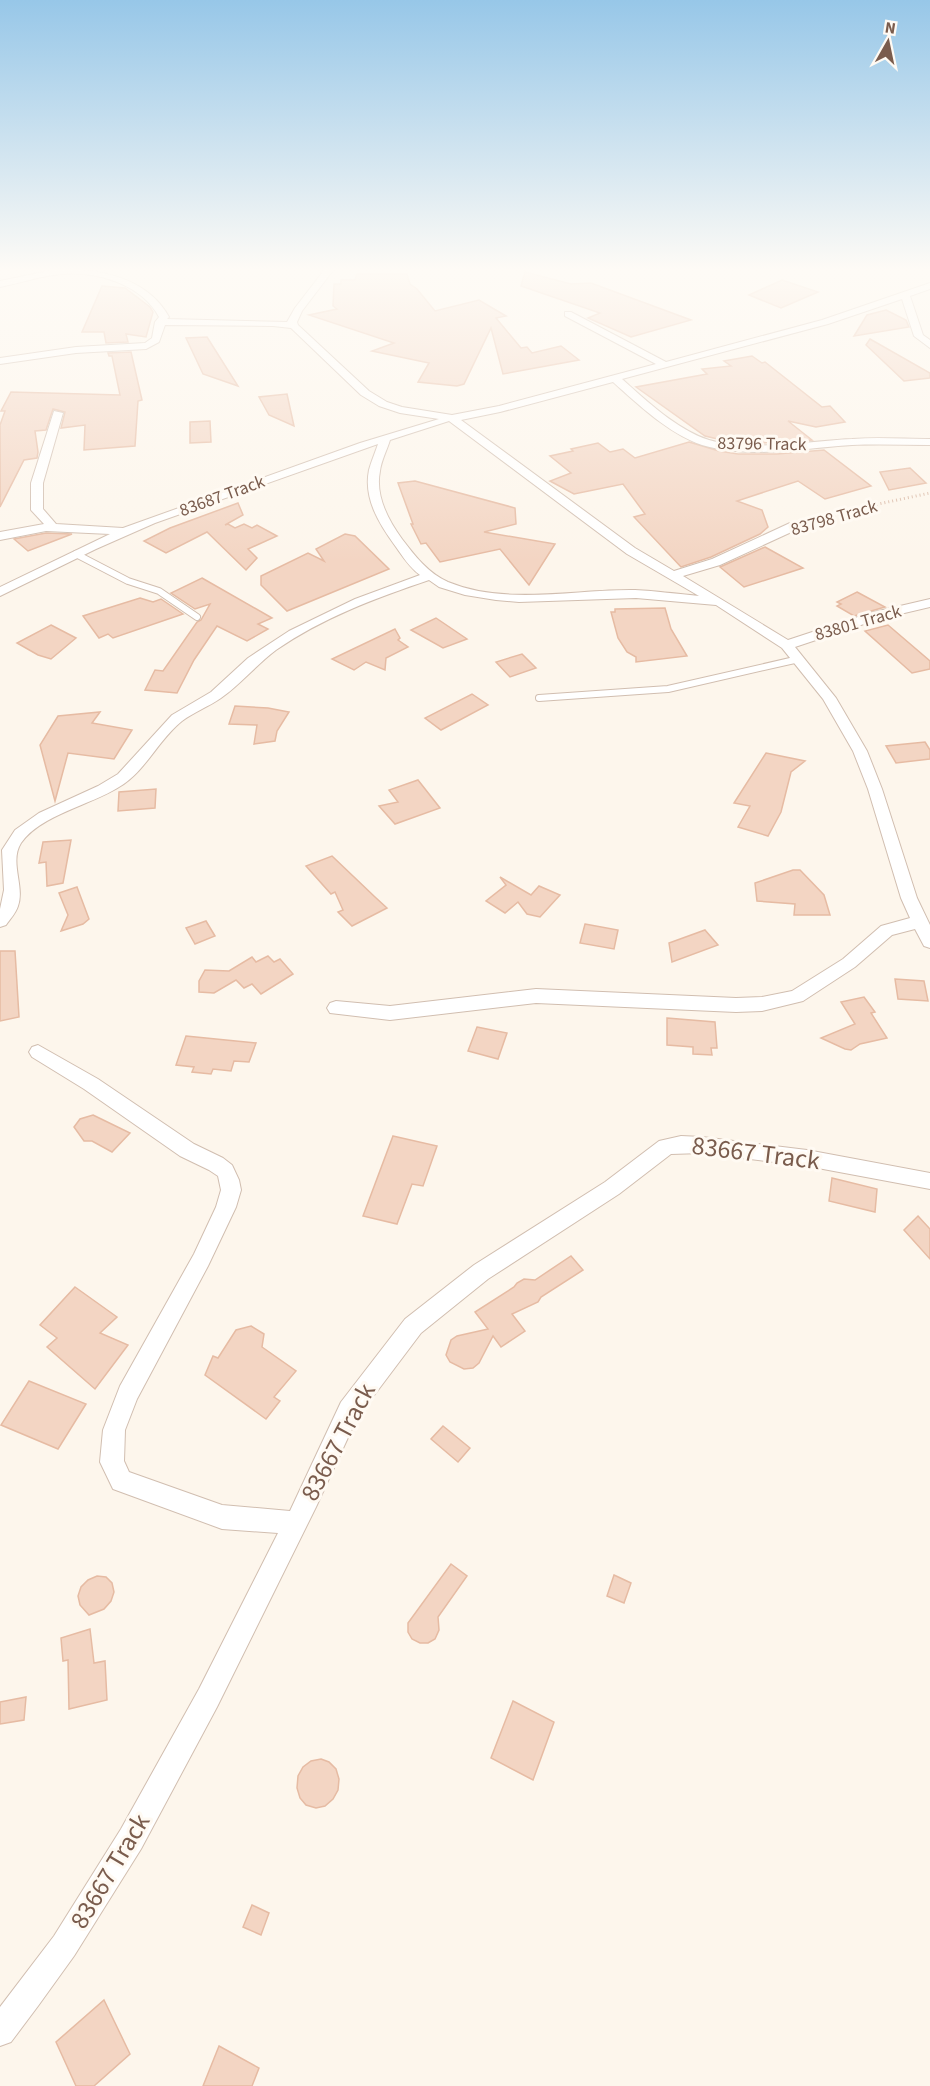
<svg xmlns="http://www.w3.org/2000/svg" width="930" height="2086" viewBox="0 0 930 2086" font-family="'Source Sans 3',sans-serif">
<rect width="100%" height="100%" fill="#fdf6ec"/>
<g fill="#f3d5c3" stroke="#e6bba3" stroke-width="1.5">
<polygon points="525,272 571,284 591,283 691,320 631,337 588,318 600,313 521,286"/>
<polygon points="357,274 407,274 410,284 417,289 435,311 479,300 506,316 496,318 521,348 527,347 532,353 561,346 579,360 503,374 491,328 464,384 457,386 418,382 429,363 372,351 394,343 309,315 337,309 333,306 334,284 341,284 341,280 355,280"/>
<polygon points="782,280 818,292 781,308 749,295"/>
<polygon points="102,286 125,288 150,307 153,312 146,337 126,334 128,342 106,343 104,332 82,332"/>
<polygon points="886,310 906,320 909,327 854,336 867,315"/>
<polygon points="207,337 238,386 203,374 186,338"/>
<polygon points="870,339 930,373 930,378 904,381 866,345"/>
<polygon points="131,352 142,400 138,401 135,446 84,450 85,425 61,428 65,412 53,409 46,430 35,431 38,452 37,458 24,460 0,507 0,425 5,411 1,411 11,392 120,395 112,356 109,356 108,353"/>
<polygon points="752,356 762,363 765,362 822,407 830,406 845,422 816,427 788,421 812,440 761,443 726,441 705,436 636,387 707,374 702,369 731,366 724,361"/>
<polygon points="287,394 294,426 269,415 259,397"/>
<polygon points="210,421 211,442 190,443 190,422"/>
<polygon points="689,442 719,451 738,454 777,454 824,450 871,486 825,499 798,481 737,501 762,510 768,527 760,534 711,557 681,567 634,517 645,514 623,484 574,494 550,481 571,473 550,456 573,451 571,449 598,443 610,452 623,449 635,458"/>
<polygon points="910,468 926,483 889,490 880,472"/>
<polygon points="415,481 515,508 516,524 484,532 555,544 529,585 500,549 440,562 426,543 421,544 411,524 413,524 398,483"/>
<polygon points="238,503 243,515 225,525 228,524 235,528 244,524 252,528 257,525 277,536 248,549 257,558 246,570 207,532 166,553 144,541 170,528"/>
<polygon points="46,533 72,534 28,551 14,539"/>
<polygon points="345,534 355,536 389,569 287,611 261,585 261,576 308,553 324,561 316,549"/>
<polygon points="765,547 803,568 744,587 720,567"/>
<polygon points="202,578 272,618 258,624 268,629 247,641 217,626 194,660 177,693 145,690 155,670 163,671 197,622 201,620 210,604 195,609 171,593"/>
<polygon points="857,592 885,607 854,616 837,606 841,604 837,602"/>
<polygon points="140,598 153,602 161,599 183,614 113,638 108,634 99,638 83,616"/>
<polygon points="665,608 671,629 687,656 636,662 636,657 627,652 618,638 611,612 615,612 615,609"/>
<polygon points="436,618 467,639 443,648 411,630"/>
<polygon points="51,625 76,638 51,659 38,655 17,643"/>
<polygon points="888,625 930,661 930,669 912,673 865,631"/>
<polygon points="395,629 400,638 398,640 408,647 386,658 385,670 366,662 354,670 332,659"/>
<polygon points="522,654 536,668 510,677 496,662"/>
<polygon points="472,694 488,705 441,730 425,718"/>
<polygon points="235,706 268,708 289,712 277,731 275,741 254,744 257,725 229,724"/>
<polygon points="100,712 92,723 132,730 114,759 68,753 55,801 40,745 58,716"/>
<polygon points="925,742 930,750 930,759 896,763 886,746"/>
<polygon points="766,753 805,761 791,772 781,812 768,836 738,827 750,806 734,803"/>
<polygon points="418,780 440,808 395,824 379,806 398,802 389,790"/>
<polygon points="156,789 155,808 118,811 119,792"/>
<polygon points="71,840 63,883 47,886 46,862 39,863 43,842"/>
<polygon points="332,856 375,897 387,908 352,926 338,912 343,910 335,892 331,894 306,866"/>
<polygon points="793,870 800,870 824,895 830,915 794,915 795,904 757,901 755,883"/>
<polygon points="500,877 531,895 539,886 560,895 540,917 527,914 518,902 505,913 486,901 506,885"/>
<polygon points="77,887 89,919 83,924 61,931 68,915 59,893"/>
<polygon points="206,921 215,936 195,944 186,928"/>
<polygon points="585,924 618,930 614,949 580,943"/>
<polygon points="705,930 718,945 672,962 669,943"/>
<polygon points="0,951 15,951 19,1017 0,1021"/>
<polygon points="268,956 274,962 280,959 293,974 261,994 252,984 244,988 236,980 214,993 199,992 199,981 205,970 229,971 252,957 256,962"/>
<polygon points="895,979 924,981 928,1001 898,999"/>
<polygon points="864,997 875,1012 871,1013 887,1038 860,1044 851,1050 845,1049 821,1038 855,1024 841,1002"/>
<polygon points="667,1018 715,1022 717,1048 711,1048 712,1055 693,1054 693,1047 667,1045"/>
<polygon points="477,1027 507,1033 498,1059 468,1051"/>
<polygon points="186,1036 256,1043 249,1062 234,1061 231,1071 213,1069 211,1074 192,1072 194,1067 176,1065"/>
<polygon points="93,1115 130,1133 112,1152 92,1141 84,1141 74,1127 80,1119"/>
<polygon points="393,1136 437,1146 423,1186 412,1184 397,1224 363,1216"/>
<polygon points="832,1178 877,1189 875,1212 829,1201"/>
<polygon points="918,1216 930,1229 930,1259 904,1230"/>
<polygon points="571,1256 583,1270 541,1297 538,1302 512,1314 525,1331 501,1347 493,1336 479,1363 473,1368 464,1369 450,1362 446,1355 451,1340 457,1336 488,1329 475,1312 514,1287 517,1283 524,1279 535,1280"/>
<polygon points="75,1287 117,1317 100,1333 128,1345 95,1389 47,1347 57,1338 40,1325"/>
<polygon points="251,1326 264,1334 262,1347 296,1371 274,1397 280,1401 266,1419 205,1375 213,1356 218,1358 236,1330"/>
<polygon points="29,1381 86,1404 58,1449 1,1425"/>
<polygon points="443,1426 470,1448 458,1462 431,1439"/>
<polygon points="451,1564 467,1576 438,1617 439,1630 435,1639 428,1643 420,1643 412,1639 408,1632 408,1623"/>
<polygon points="614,1575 631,1583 624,1603 607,1596"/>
<polygon points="97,1576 106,1577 112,1583 114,1592 111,1601 104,1609 89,1615 80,1605 78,1596 81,1587 88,1580"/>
<polygon points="90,1629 94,1663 105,1661 107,1700 69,1709 68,1660 63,1661 61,1638"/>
<polygon points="26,1697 24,1720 0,1724 0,1702"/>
<polygon points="513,1701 554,1722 533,1780 491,1758"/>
<polygon points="321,1759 329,1762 336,1769 339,1779 338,1790 333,1799 325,1806 316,1808 306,1805 300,1798 297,1788 298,1776 303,1767 311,1761"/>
<polygon points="252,1905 269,1913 261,1935 243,1927"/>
<polygon points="104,2000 130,2054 94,2086 76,2086 56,2042"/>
<polygon points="219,2046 259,2068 252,2086 203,2086"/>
</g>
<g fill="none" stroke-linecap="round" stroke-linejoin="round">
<defs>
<g id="service">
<polyline points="76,554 128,581 159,591 197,617"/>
<polyline points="539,698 668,689 799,659"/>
</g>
<g id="minor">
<path d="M58 269C100 269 147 277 169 317L167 319 287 322 295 308 325 269H334L302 311 297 322 298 325 369 391 387 402 402 407 452 415 499 406 656 364 565 316V312H571L666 362 822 320 930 283V289L910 296 923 335 930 340V348L914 336 902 299 828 324 622 379C647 401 677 430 709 440 750 452 809 441 852 439 878 437 904 439 930 439V445C904 445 878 444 852 445 804 448 749 459 702 445 669 434 639 405 613 382L500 412 461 420 635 548 674 571 712 559 790 523H798V529L720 565 683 576 788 640 870 613 930 599V607L879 619 795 647 836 698 867 751 882 789 917 898 930 925V948L924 946 915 929 892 935 855 967 803 1001 762 1011 736 1012 536 1003 390 1020 330 1013 327 1008 330 1003 336 1001 390 1006 536 989 736 998 762 997 792 991 843 959 881 926 910 918 901 898 868 789 853 751 823 699 782 648 716 605 636 598 519 602 496 600 465 595 439 587 429 580C376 598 322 618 276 650 256 665 241 684 221 698 208 707 194 712 182 721 158 740 146 771 119 787 91 805 40 815 21 843 9 862 25 886 18 906 16 913 10 919 6 925L0 927V909L4 890 2 850 15 830 39 813 98 786 118 774 172 715 211 692 248 658 289 631 355 599 420 575C410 568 403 557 396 547 380 525 363 499 369 470 371 462 375 453 378 444L155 523 96 549 0 596V587L110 534 46 531 0 540V532L44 524 31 510V483L54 411 63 413 43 483V509L56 524 123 528 360 443 439 419 400 413 379 406 361 395 291 328 273 326 165 325 159 342 146 349 76 353 0 364V358L76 347 145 343 152 338 155 322 159 317C142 285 98 271 63 274 42 275 21 283 0 287V281ZM449 421 627 554 699 596C678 594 656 591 635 590 575 589 506 606 448 582 428 573 415 556 402 539 388 520 375 495 380 471 381 461 387 450 390 440Z"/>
<polygon points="38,1045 98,1079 194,1144 223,1158 232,1165 239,1180 241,1190 236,1207 208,1266 137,1399 125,1430 124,1461 129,1472 222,1505 290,1511 341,1402 405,1319 474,1265 605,1182 659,1141 681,1136 702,1137 807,1150 930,1173 930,1189 807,1166 702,1153 671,1154 619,1194 488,1279 421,1333 357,1418 316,1507 217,1707 141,1849 74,1956 38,2006 11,2042 0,2046 0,2007 54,1936 121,1829 199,1689 278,1533 222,1529 113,1489 100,1462 103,1430 120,1386 194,1254 216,1207 221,1190 218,1176 209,1170 180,1156 84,1089 32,1057 29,1052 32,1047"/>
</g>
</defs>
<use href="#service" stroke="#d1beb0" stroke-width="8"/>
<use href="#minor" stroke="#d1beb0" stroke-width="2"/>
<polyline stroke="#d9b8a5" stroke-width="3" stroke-dasharray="1 3" stroke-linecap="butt" points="807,523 855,509 930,493"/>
<use href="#service" stroke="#fff" stroke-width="6"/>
<use href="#minor" fill="#fff" fill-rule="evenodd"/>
</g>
<linearGradient id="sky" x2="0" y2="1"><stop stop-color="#97c7e8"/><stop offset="0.48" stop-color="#fefbf6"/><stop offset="1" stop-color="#fefbf6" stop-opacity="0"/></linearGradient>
<rect width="930" height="561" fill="url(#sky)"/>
<g text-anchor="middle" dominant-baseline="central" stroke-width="6" stroke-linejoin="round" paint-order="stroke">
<g font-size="18" fill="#7a5c4d" stroke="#fffaf3">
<text transform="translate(762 444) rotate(1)">83796 Track</text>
<text transform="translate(222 496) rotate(-20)">83687 Track</text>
<text transform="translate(834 518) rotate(-16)">83798 Track</text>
<text transform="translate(858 623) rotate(-16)">83801 Track</text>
</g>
<g font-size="26" fill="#7a5c4d" stroke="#fffaf3">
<text transform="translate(756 1153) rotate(7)">83667 Track</text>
<text transform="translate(338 1442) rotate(-62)">83667 Track</text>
<text transform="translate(110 1871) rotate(-59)">83667 Track</text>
</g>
</g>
<g transform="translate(888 42) rotate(9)" stroke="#fffaf3" stroke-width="4.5" paint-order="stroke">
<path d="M0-4.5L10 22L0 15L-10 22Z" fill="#7a5c4d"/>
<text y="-9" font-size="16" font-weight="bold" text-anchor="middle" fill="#7a5c4d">N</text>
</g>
</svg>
